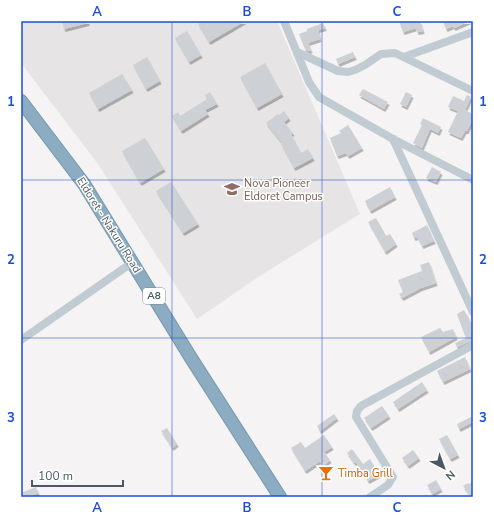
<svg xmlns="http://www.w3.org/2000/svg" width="494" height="518" viewBox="0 0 494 518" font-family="'Nunito Sans',sans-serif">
<defs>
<filter id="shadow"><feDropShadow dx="1.5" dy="3" stdDeviation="0" flood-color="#0004"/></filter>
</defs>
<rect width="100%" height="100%" fill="#f5f3f3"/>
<polygon fill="#e6e4e5" points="21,21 277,21 360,214 258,277 197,319 98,164 21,63"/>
<g fill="#cdd1d5" filter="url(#shadow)">
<polygon points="62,21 88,21 88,23 64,29"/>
<polygon points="204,21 245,21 209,42 198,24"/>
<polygon points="399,21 420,21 423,31 417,32 416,28 403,32"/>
<polygon points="443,21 470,21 454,28 453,26 446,29"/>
<polygon points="323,23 325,28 318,30 320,39 308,43 311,50 309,51 305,49 299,34 307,31 307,29"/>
<polygon points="187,31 201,55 189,62 175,38"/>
<polygon points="353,52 355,57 338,64 336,59"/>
<polygon points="147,57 160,81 146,89 133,65"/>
<polygon points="265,63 282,94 257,108 240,77"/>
<polygon points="122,74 132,90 98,109 89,93"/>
<polygon points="363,89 388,102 384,109 359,95"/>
<polygon points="210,92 217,104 205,110 208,114 181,131 172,116 178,112 180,116 207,99 205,95"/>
<polygon points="406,92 412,95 406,107 400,104"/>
<polygon points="467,95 471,97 465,110 473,114 473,119 467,131 465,131 461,138 448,132 458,111 448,107 453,96 464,101"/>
<polygon points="284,111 289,118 284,122 293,133 291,134 301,153 308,149 313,158 294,168 281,144 282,143 266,123 278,114 279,115"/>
<polygon points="423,118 441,127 438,133 430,129 422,148 413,143 422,125 420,124"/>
<polygon points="348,125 362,148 348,156 346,153 337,156 330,138 341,133 339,131"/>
<polygon points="145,138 164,169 140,183 122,151"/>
<polygon points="432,167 441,172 436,182 426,178"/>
<polygon points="171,182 198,224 183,233 156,191"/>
<polygon points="390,187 395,197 370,211 365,201"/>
<polygon points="376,218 386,236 390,234 396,244 385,252 368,222"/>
<polygon points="427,225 434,241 422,246 417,237 414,238 412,233"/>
<polygon points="429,262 436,283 421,288 402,298 399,294 403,292 398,280 422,271 420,265"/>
<polygon points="464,310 473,326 473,340 457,347 455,343 466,338 457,314"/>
<polygon points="440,328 443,332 453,329 456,337 429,352 421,337"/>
<polygon points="465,357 470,369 443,382 437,371"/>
<polygon points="422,382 427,390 398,409 393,402"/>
<polygon points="382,406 389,416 371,428 364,418"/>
<polygon points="334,414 337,418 320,431 317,426"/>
<polygon points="473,416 473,422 459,429 457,424"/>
<polygon points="167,428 177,444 172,448 161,431"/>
<polygon points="324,435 332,447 324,452 330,460 323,466 320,461 305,471 291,448 301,442 305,448"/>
<polygon points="447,435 458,455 450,459 439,439"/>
<polygon points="352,449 363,464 370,459 379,475 368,481 356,462 354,463 347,453"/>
<polygon points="413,450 419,458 408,466 402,458"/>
<polygon points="436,480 441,489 432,494 427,485"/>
<polygon points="473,482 473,497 471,497 463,486 468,483 469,484"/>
<polygon points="36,487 38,493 28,497 21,497 21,493"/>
</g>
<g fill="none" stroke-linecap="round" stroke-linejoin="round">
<defs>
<polyline id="highway" points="21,101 84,184 191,358 280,497"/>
</defs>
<use href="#highway" stroke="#7697ad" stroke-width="14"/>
<g stroke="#c1ccd2" stroke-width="8">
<polyline points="284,21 309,82 319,97 393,139 473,180"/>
<polyline points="297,52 338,71 348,72 355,70 365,65 381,54 395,53 473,91"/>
<polyline points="404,57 473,32"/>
<polyline points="393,139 473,312"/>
<polyline points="21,340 133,262"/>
<polyline points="370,497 388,485 393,477 356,417 357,411 361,406 473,345"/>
</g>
<use href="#highway" stroke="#8bacc1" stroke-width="12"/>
</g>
<path fill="none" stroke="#1d4ed8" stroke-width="1" stroke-opacity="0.55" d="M172 21V497M322 21V497M21 180H473M21 338H473"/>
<defs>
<symbol id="school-bare" viewBox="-9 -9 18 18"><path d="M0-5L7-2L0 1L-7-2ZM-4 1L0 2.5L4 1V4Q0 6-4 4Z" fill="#8d6e63" stroke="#fff" stroke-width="2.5" paint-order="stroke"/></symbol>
<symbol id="bar-bare" viewBox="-9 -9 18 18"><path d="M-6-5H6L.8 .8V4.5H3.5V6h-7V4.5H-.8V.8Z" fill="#e8710a" stroke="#fff" stroke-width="2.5" paint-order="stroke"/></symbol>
</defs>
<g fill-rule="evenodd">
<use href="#school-bare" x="221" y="178" width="22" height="22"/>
<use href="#bar-bare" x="315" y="462" width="22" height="22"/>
</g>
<g text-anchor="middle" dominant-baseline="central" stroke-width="3" stroke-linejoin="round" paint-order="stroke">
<rect fill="#fff" stroke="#808b90" stroke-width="1" x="143" y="288" width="22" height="16" rx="3"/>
<g font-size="10" font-weight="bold" fill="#4a5961">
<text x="154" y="296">A8</text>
</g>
<g font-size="11" fill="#785e54" stroke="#fff" text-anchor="start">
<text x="244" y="183">Nova Pioneer<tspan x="244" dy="13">Eldoret Campus</tspan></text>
</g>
<g font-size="11" fill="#4a5961" stroke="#fff">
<text transform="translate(109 225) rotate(58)">Eldoret - Nakuru Road</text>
</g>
<g font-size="11" fill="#c56008" stroke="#fff" text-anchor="start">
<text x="338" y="473">Timba Grill</text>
</g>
</g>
<rect width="494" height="518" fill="none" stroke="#ffffff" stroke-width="44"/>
<g transform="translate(444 468) rotate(139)" stroke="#ffffff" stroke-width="3" paint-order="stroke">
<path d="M0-3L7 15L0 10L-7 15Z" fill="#4a5961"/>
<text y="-6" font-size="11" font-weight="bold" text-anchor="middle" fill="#4a5961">N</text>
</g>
<path d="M32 480v6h91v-6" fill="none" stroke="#4a5961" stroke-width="2"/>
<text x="38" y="480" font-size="12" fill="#4a5961" stroke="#ffffff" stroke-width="3" paint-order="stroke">100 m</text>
<rect x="22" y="22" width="450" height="474" fill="none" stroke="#1d4ed8" stroke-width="1.5"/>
<g font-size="13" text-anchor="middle" font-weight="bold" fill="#1d4ed8">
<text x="97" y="16">A</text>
<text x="247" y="16">B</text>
<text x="397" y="16">C</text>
<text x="11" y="106">1</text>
<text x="483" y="106">1</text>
<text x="11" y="264">2</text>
<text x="483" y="264">2</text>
<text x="11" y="422">3</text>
<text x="483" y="422">3</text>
<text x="97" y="512">A</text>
<text x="247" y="512">B</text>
<text x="397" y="512">C</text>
</g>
</svg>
